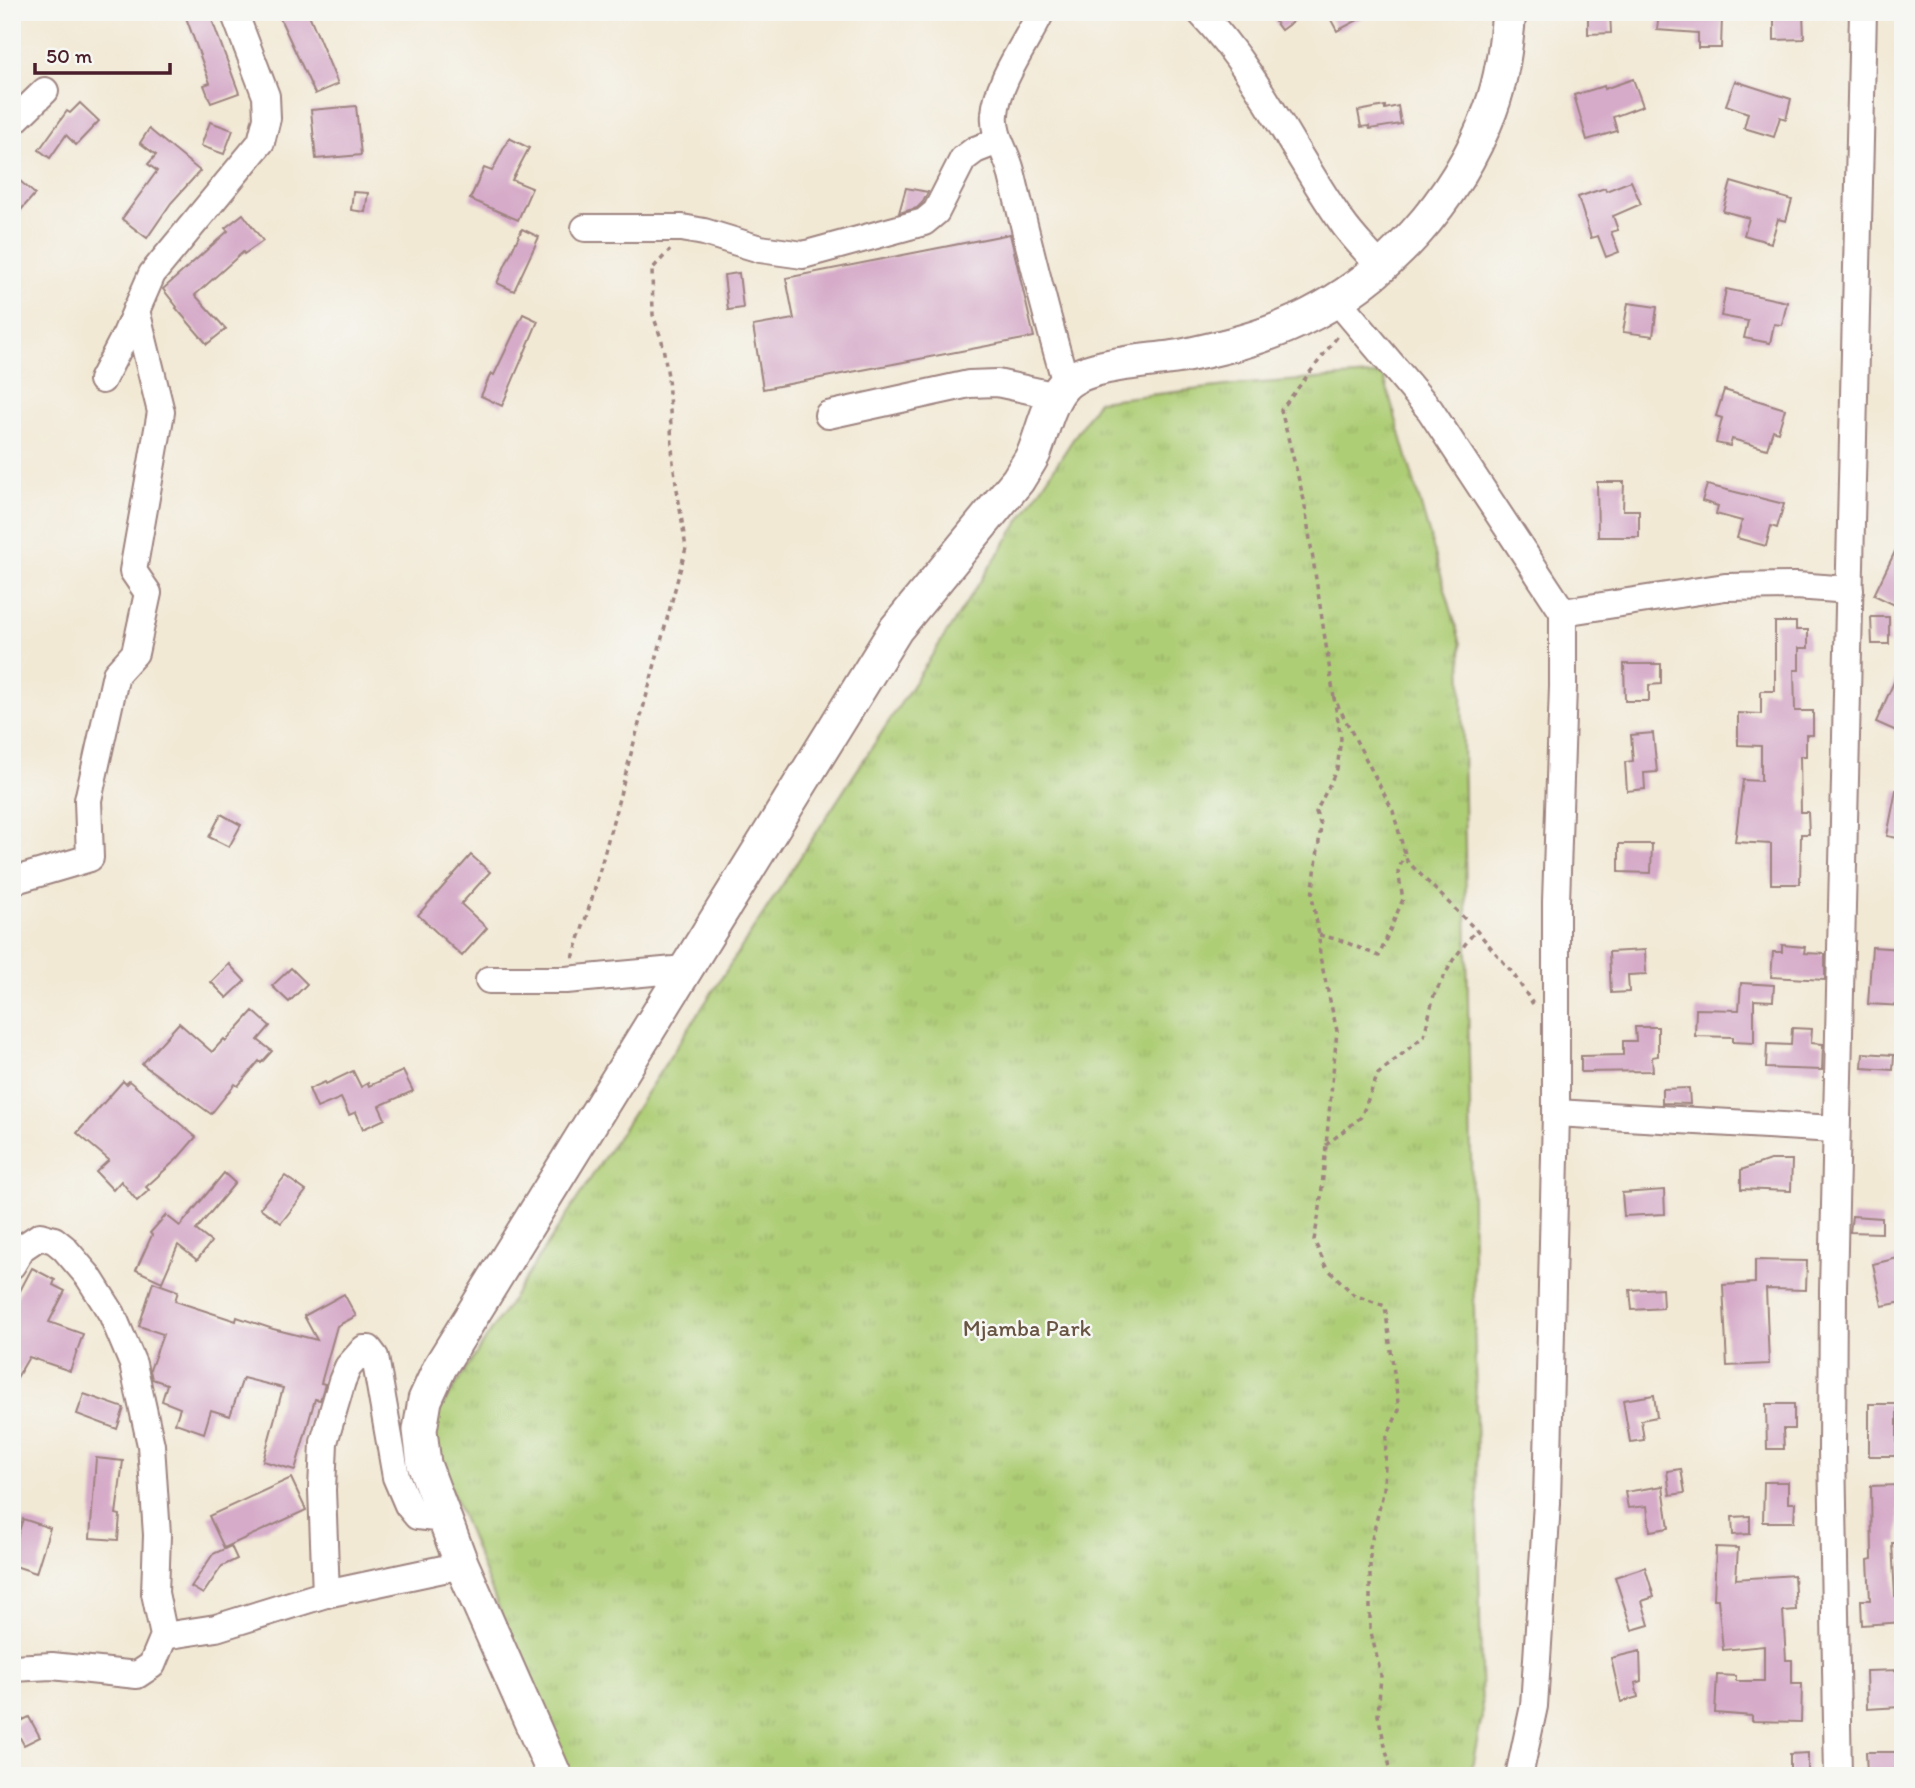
<svg xmlns="http://www.w3.org/2000/svg" width="1915" height="1788" viewBox="0 0 1915 1788" font-family="Itim,sans-serif">
<defs>
<pattern id="grass-tufts" width="24" height="20" patternUnits="userSpaceOnUse" patternTransform="scale(1.75)"><rect width="24" height="20" fill="#aece76"/><path d="M3 7l-1-3M5 7V3M7 7l1-3M15 17l-1-3M17 17v-4M19 17l1-3" fill="none" stroke="#97b066"/></pattern>
</defs>
<rect width="100%" height="100%" fill="#f6f6f2"/>
<filter id="ink" filterUnits="userSpaceOnUse"><feTurbulence type="fractalNoise" baseFrequency=".0143" numOctaves="2"/><feDisplacementMap in="SourceGraphic" scale="14" xChannelSelector="R" yChannelSelector="G"/><feConvolveMatrix kernelMatrix="1 2 1 2 8 2 1 2 1" color-interpolation-filters="sRGB"/></filter>
<filter id="wash" filterUnits="userSpaceOnUse"><feTurbulence type="fractalNoise" baseFrequency=".00686" numOctaves="4" result="noise"/><feDisplacementMap in="SourceGraphic" scale="28" xChannelSelector="R" yChannelSelector="G"/><feGaussianBlur stdDeviation="1.57" result="paint"/><feColorMatrix in="noise" values="0 0 0 0 0 0 0 0 0 0 0 0 0 0 0 0 0 1.4 0 .05"/><feComposite in="paint" operator="in"/></filter>
<g filter="url(#wash)">
<rect width="100%" height="100%" fill="#f2e9d5"/>
<polygon fill="url(#grass-tufts)" stroke="#7c7650" stroke-width="2" points="1383,374 1461,644 1482,1717 1470,1776 566,1776 427,1429 1098,401 1235,385"/>
<g id="blocks">
<g fill="#d6abc9">
<polygon points="184,12 209,12 239,93 211,103 204,85 210,83"/>
<polygon points="277,12 308,12 338,84 315,94"/>
<polygon points="1268,12 1306,12 1281,30"/>
<polygon points="1341,12 1373,12 1337,31 1330,18"/>
<polygon points="1588,12 1610,12 1611,33 1588,34"/>
<polygon points="1659,12 1682,12 1681,16 1722,17 1721,48 1698,48 1698,33 1657,30"/>
<polygon points="1774,12 1803,12 1804,39 1774,40"/>
<polygon points="1633,79 1643,106 1613,117 1617,131 1587,140 1574,95 1604,86 1604,89"/>
<polygon points="1735,81 1791,99 1786,119 1780,117 1774,137 1744,128 1748,113 1726,105"/>
<polygon points="80,103 99,121 76,145 66,135 50,158 39,150 67,111 70,113"/>
<polygon points="356,106 361,155 316,159 311,110"/>
<polygon points="1385,106 1385,109 1398,106 1401,124 1370,129 1369,126 1361,127 1358,111"/>
<polygon points="210,122 233,130 224,154 201,146"/>
<polygon points="149,129 200,171 171,203 147,238 122,219 157,171 148,164 156,155 140,143"/>
<polygon points="509,138 529,148 512,180 532,188 518,220 470,199 484,168 492,171"/>
<polygon points="12,174 35,194 12,220"/>
<polygon points="1631,181 1641,204 1613,216 1618,230 1611,232 1619,252 1606,257 1598,236 1591,238 1578,197 1605,188 1606,191"/>
<polygon points="1731,182 1792,200 1786,221 1778,219 1771,243 1744,235 1749,218 1723,211"/>
<polygon points="906,188 928,192 923,202 917,208 899,213"/>
<polygon points="353,192 368,193 365,212 351,210"/>
<polygon points="243,214 263,241 244,254 243,252 195,295 226,329 207,344 176,308 177,307 163,289 228,231 225,228"/>
<polygon points="522,229 539,237 514,291 497,283"/>
<polygon points="1010,234 1034,337 763,389 753,326 794,319 786,278"/>
<polygon points="739,273 743,308 728,310 724,275"/>
<polygon points="1726,289 1787,302 1782,325 1774,324 1770,343 1744,338 1748,321 1721,316"/>
<polygon points="1628,303 1657,307 1653,336 1623,332"/>
<polygon points="523,314 538,321 502,406 481,396 491,373 494,375"/>
<polygon points="1724,390 1785,409 1778,432 1773,430 1767,449 1732,439 1730,446 1716,443 1722,418 1716,416"/>
<polygon points="1597,482 1624,482 1623,510 1639,510 1639,537 1598,537"/>
<polygon points="1707,485 1784,504 1777,528 1771,526 1766,546 1737,538 1742,521 1716,514 1718,506 1702,501"/>
<polygon points="1903,535 1903,609 1874,595"/>
<polygon points="1871,617 1889,617 1889,644 1872,644"/>
<polygon points="1775,622 1796,622 1796,630 1808,630 1808,648 1799,648 1799,670 1794,670 1795,711 1813,711 1813,735 1806,735 1806,756 1800,756 1801,812 1808,812 1809,834 1801,834 1800,884 1771,884 1771,844 1735,842 1743,780 1761,781 1761,746 1738,745 1738,713 1761,714 1761,691 1775,691"/>
<polygon points="1903,662 1903,734 1876,722"/>
<polygon points="1624,664 1661,664 1661,684 1649,685 1649,701 1625,701"/>
<polygon points="1653,733 1657,772 1644,773 1645,789 1627,791 1625,762 1633,761 1631,735"/>
<polygon points="1896,790 1903,791 1903,839 1887,836"/>
<polygon points="221,814 241,825 229,847 209,837"/>
<polygon points="1619,844 1652,844 1651,873 1619,872"/>
<polygon points="471,855 490,872 461,904 487,928 462,956 418,915"/>
<polygon points="1782,945 1805,947 1804,953 1825,954 1825,980 1771,977 1773,952 1782,952"/>
<polygon points="1872,947 1902,949 1903,1006 1868,1004"/>
<polygon points="1645,950 1646,974 1628,975 1629,992 1611,993 1609,952"/>
<polygon points="229,964 245,981 227,998 211,982"/>
<polygon points="291,968 307,984 289,1002 272,986"/>
<polygon points="1741,983 1774,985 1773,1001 1754,1000 1754,1043 1733,1042 1733,1037 1695,1036 1696,1009 1739,1010"/>
<polygon points="253,1011 270,1026 258,1040 272,1051 261,1063 259,1061 238,1086 235,1084 211,1114 142,1064 179,1023 212,1052 224,1039 226,1041"/>
<polygon points="1635,1027 1658,1027 1658,1056 1652,1057 1653,1071 1581,1072 1581,1056 1623,1055 1623,1041 1636,1041"/>
<polygon points="1792,1028 1812,1029 1811,1043 1823,1044 1822,1070 1766,1068 1767,1044 1791,1045"/>
<polygon points="1863,1053 1894,1055 1893,1070 1862,1068"/>
<polygon points="353,1071 361,1087 368,1083 369,1086 403,1071 413,1091 379,1106 385,1119 363,1129 356,1112 349,1115 341,1098 317,1108 309,1089 325,1082 326,1084"/>
<polygon points="123,1081 126,1084 129,1081 196,1137 177,1159 146,1187 149,1190 137,1201 121,1181 113,1190 96,1172 109,1160 77,1133"/>
<polygon points="1689,1088 1690,1104 1662,1103 1662,1089"/>
<polygon points="1770,1160 1792,1160 1791,1191 1741,1189 1741,1170"/>
<polygon points="224,1173 235,1183 196,1230 211,1242 197,1260 178,1245 162,1282 136,1270 152,1235 150,1233 166,1215 180,1226"/>
<polygon points="285,1176 306,1191 281,1223 260,1208"/>
<polygon points="1664,1190 1665,1214 1624,1216 1622,1193"/>
<polygon points="1852,1216 1882,1218 1882,1233 1850,1232"/>
<polygon points="1898,1258 1903,1282 1903,1302 1882,1306 1873,1264"/>
<polygon points="1755,1260 1807,1261 1806,1290 1766,1289 1769,1364 1727,1366 1723,1285 1755,1283"/>
<polygon points="32,1268 55,1280 53,1285 65,1291 49,1322 83,1334 70,1371 29,1357 12,1386 12,1306"/>
<polygon points="153,1282 178,1291 175,1301 236,1321 237,1317 273,1329 317,1340 304,1316 344,1294 356,1316 337,1326 321,1383 325,1384 320,1400 315,1399 295,1470 263,1461 283,1388 243,1378 230,1416 211,1410 204,1433 175,1423 180,1408 162,1401 167,1384 152,1379 150,1370 163,1334 139,1326"/>
<polygon points="1662,1288 1663,1308 1632,1310 1630,1290"/>
<polygon points="84,1394 124,1408 117,1429 77,1414"/>
<polygon points="1654,1395 1657,1417 1641,1420 1644,1440 1630,1442 1623,1400"/>
<polygon points="1766,1404 1794,1404 1794,1429 1783,1429 1784,1449 1767,1449"/>
<rect x="1869" y="1404" width="28" height="52"/>
<polygon points="96,1458 123,1461 116,1514 120,1515 118,1540 90,1538"/>
<polygon points="1681,1469 1685,1493 1670,1495 1667,1471"/>
<polygon points="291,1478 306,1510 224,1548 209,1516"/>
<polygon points="1764,1482 1788,1482 1788,1503 1795,1503 1794,1522 1763,1522"/>
<polygon points="1899,1485 1899,1543 1892,1543 1895,1596 1903,1595 1903,1622 1862,1625 1861,1600 1870,1600 1868,1560 1872,1559 1871,1486"/>
<polygon points="1663,1486 1669,1528 1650,1531 1647,1506 1628,1508 1625,1492"/>
<polygon points="1750,1516 1750,1534 1733,1535 1732,1517"/>
<polygon points="23,1519 50,1528 36,1573 12,1565 12,1552"/>
<polygon points="231,1546 237,1559 222,1566 203,1594 191,1587 213,1554"/>
<polygon points="1716,1547 1738,1548 1736,1579 1794,1575 1796,1610 1783,1611 1786,1660 1792,1660 1792,1684 1802,1684 1801,1722 1752,1721 1752,1716 1715,1713 1717,1675 1736,1676 1736,1681 1764,1681 1764,1646 1723,1650 1718,1599 1714,1599"/>
<polygon points="1645,1567 1654,1597 1642,1601 1649,1625 1632,1630 1615,1577"/>
<polygon points="1640,1651 1641,1681 1635,1683 1638,1697 1621,1702 1611,1658"/>
<polygon points="1902,1670 1903,1688 1899,1689 1900,1707 1867,1709 1866,1671"/>
<polygon points="29,1717 40,1737 24,1745 13,1725"/>
<polygon points="1866,1752 1903,1752 1903,1769 1899,1769 1899,1776 1867,1776"/>
<polygon points="1808,1753 1808,1776 1790,1776 1790,1754"/>
</g>
</g>
</g>
<g filter="url(#ink)">
<use href="#blocks" fill-opacity="0" stroke="#9e8480" stroke-width="2"/>
<g fill="none" stroke-linecap="round" stroke-linejoin="round">
<defs>
<g id="minor">
<path d="M1041 12C1027 42 997 82 995 114 993 136 1006 151 1011 171 1028 242 1045 313 1066 383"/>
<path d="M1200 12C1259 74 1293 153 1342 222 1353 238 1368 252 1380 267"/>
<polyline points="12,123 45,91"/>
<polyline points="585,228 682,228 704,232 760,249 803,255 924,222 936,212 963,159 975,150 998,141"/>
<polyline points="1337,300 1430,410 1563,612 1563,686 1556,902 1556,1113 1547,1503 1534,1706 1519,1776"/>
<polyline points="102,380 126,334 152,274 261,142 267,118 266,96 234,12"/>
<polyline points="828,415 969,384 997,383 1057,396"/>
<polyline points="1563,612 1725,587 1796,586 1850,590"/>
<polyline points="12,881 90,858 88,800 116,674 135,653 148,593 133,571 161,412 136,310"/>
<polyline points="489,980 566,980 685,969"/>
<polyline points="1556,1113 1835,1129"/>
<polyline points="12,1265 22,1248 40,1236 54,1240 64,1248 88,1276 112,1314 133,1364 151,1445 157,1535 155,1593 164,1636 152,1665 137,1675 52,1666 12,1668"/>
<polyline points="326,1594 322,1490 324,1442 342,1381 348,1367 364,1349 369,1349 375,1357 396,1477 408,1505 417,1516 445,1519"/>
<polyline points="164,1636 216,1628 326,1594 462,1565"/>
<polyline points="1838,1776 1832,1450 1833,1290 1863,12"/>
</g>
<path id="major" d="M555 1776 462 1565 424 1464 420 1430 425 1400 440 1367 896 629 1018 480C1023 471 1030 462 1034 453 1043 431 1048 402 1064 385 1087 362 1155 362 1187 355 1225 347 1262 338 1298 321 1386 280 1456 201 1490 111 1502 79 1506 45 1509 12"/>
</defs>
<use href="#minor" stroke="#9e8480" stroke-width="30"/>
<use href="#major" stroke="#9e8480" stroke-width="37"/>
<g stroke="#9e8480" stroke-width="3.5" stroke-dasharray="5 5" stroke-linecap="butt">
<polyline points="1334,698 1304,500 1281,410 1338,336"/>
<polyline points="1319,935 1340,940 1379,956 1403,899 1398,872 1404,855"/>
<polyline points="573,958 594,892 686,548 673,463 668,376 662,341 653,315 652,269 670,250"/>
<polyline points="1326,1145 1361,1117 1378,1074 1424,1036 1434,995 1453,960 1476,930"/>
<polyline points="1392,1776 1378,1715 1381,1675 1370,1628 1370,1547 1384,1489 1386,1439 1399,1410 1385,1306 1354,1295 1326,1267 1314,1240 1320,1208 1337,1031 1320,957 1319,935 1312,896 1321,826 1316,812 1337,769 1341,738 1334,698 1393,811 1407,861 1476,930 1512,972 1533,1004"/>
</g>
<use href="#minor" stroke="#fff" stroke-width="26"/>
<use href="#major" stroke="#fff" stroke-width="33"/>
</g>
</g>
<g text-anchor="middle" dominant-baseline="central" stroke-width="5" stroke-linejoin="round" paint-order="stroke">
<g font-size="23" fill="#685442" stroke="#f6f6f2">
<text x="1027" y="1328">Mjamba Park</text>
</g>
</g>
<rect width="1915" height="1788" fill="none" stroke="#f6f6f2" stroke-width="42"/>
<path d="M35 63v10h135v-10" fill="none" stroke="#4a1f2b" stroke-width="3.5"/>
<text x="46" y="63" font-size="21" fill="#4a1f2b" stroke="#f6f6f2" stroke-width="5" paint-order="stroke">50 m</text>
</svg>
